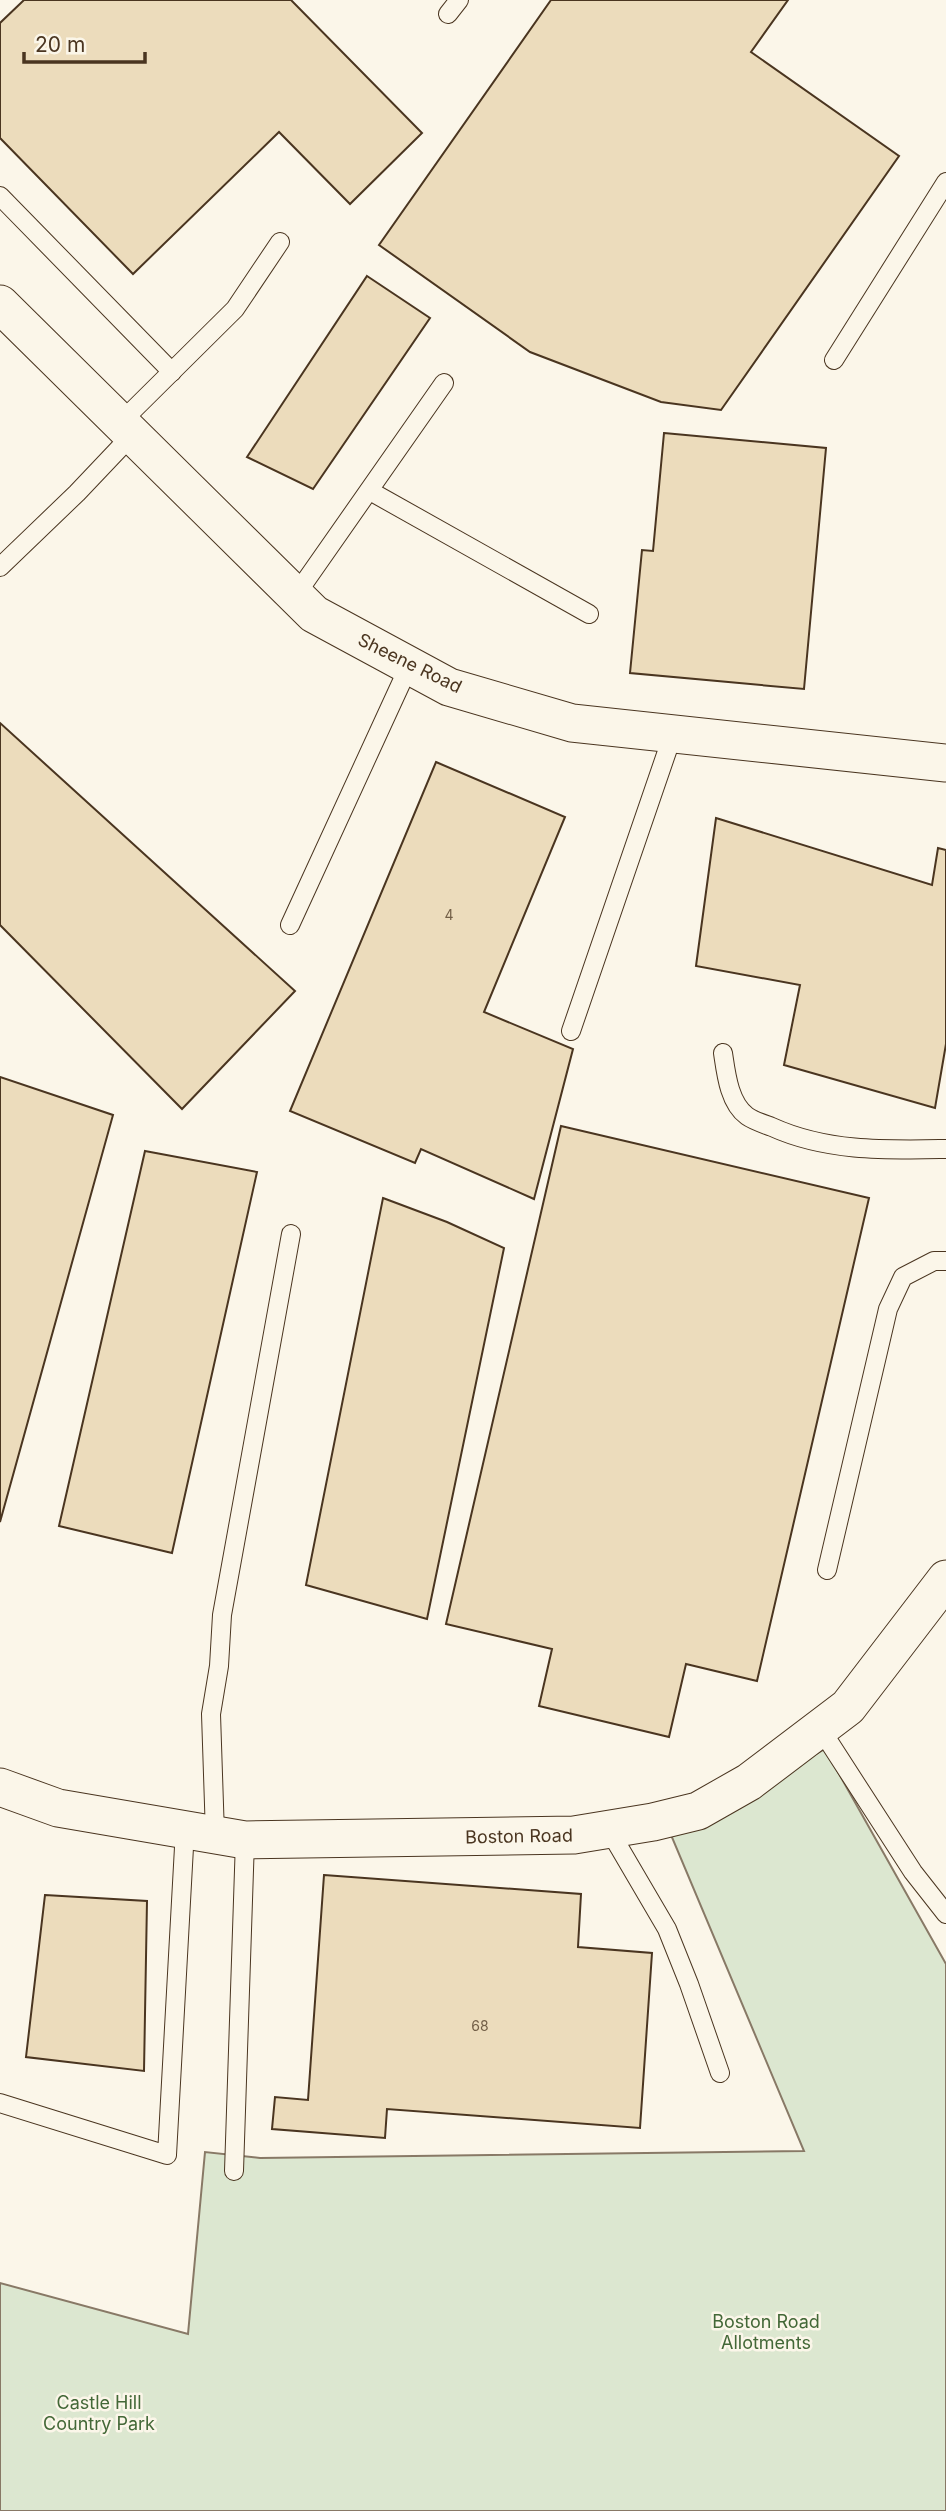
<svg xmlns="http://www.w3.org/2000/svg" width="946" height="2511" viewBox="0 0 946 2511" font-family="Inter,sans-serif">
<rect width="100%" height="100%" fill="#fbf6e9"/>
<polygon fill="#dce7d0" stroke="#887966" stroke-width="2" points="825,1749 946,1964 946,2511 0,2511 0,2283 188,2334 205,2152 260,2158 804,2151 671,1835"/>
<g fill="#ecdcbc" stroke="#4a3520" stroke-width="2">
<polygon points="24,0 291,0 422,133 350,204 279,132 133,274 0,138 0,23"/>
<polygon points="551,0 788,0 751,52 899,156 721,410 661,402 530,352 379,245"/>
<polygon points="367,276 430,318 313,489 247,457"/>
<polygon points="664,433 826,448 804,689 630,673 642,550 653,551"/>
<polygon points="0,723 295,991 182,1109 0,925"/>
<polygon points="436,762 565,817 484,1012 573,1049 534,1199 421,1149 415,1163 290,1111"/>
<polygon points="716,818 932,885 938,848 946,850 946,1044 935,1108 784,1065 800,985 696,966"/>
<polygon points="0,1077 113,1115 0,1522"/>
<polygon points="561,1126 869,1198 757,1681 686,1664 669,1737 539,1706 552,1649 446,1624"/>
<polygon points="145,1151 257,1172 172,1553 59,1526"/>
<polygon points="383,1198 447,1222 504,1248 427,1619 306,1585"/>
<polygon points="324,1875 581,1894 578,1947 652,1953 640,2128 387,2109 385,2138 272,2129 275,2097 308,2100"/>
<polygon points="45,1895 147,1901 144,2071 26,2057"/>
</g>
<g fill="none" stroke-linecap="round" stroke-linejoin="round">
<defs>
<g id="service">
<polyline points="448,14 459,0"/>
<polyline points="0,196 172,372"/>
<polyline points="834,360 946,182"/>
<polyline points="120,423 235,309 280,242"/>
<polyline points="370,491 589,614"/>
<polyline points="0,567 77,493 132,435"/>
<polyline points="295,596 444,383"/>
<polyline points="290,925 409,666"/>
<polyline points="571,1031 673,734"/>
<path d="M723 1053C726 1073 729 1103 747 1116 754 1121 764 1124 772 1127 827 1152 887 1150 946 1149"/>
<polyline points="827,1570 888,1309 903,1277 934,1261 946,1261"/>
<polyline points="820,1728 913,1872 946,1914"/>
<polyline points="609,1830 667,1929 689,1984 720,2073"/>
<polyline points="215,1835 211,1714 219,1666 222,1615 291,1234"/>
<polyline points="0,2103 167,2155 185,1829"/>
<polyline points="234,2171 245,1840"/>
</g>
<g id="minor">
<polyline points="0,304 314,614 449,687 572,723 946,763"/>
<polyline points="0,1787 58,1808 245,1840 574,1835 653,1822 698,1811 749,1782 848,1707 946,1579"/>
</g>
</defs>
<use href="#service" stroke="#4a3520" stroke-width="20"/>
<use href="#minor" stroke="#4a3520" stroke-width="39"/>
<use href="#service" stroke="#fbf6e9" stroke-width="18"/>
<use href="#minor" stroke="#fbf6e9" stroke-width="37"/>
</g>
<g text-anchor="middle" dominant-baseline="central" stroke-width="5" stroke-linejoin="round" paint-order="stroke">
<g font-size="14" fill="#725f47">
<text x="449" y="914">4</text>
<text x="480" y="2025">68</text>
</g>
<g font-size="18" fill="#4a3520" stroke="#fbf6e9">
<text transform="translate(410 663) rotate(26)">Sheene Road</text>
<text transform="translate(519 1836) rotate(-1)">Boston Road</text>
</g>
<g font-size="18" fill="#436837" stroke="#fbf6e9">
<text x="766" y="2321">Boston Road<tspan x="766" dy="21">Allotments</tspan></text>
<text x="99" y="2402">Castle Hill<tspan x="99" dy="21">Country Park</tspan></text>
</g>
</g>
<path d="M24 52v10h121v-10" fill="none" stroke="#4a3520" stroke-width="3.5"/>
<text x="35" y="52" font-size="21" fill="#4a3520" stroke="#fbf6e9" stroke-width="5" paint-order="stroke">20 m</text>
</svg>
